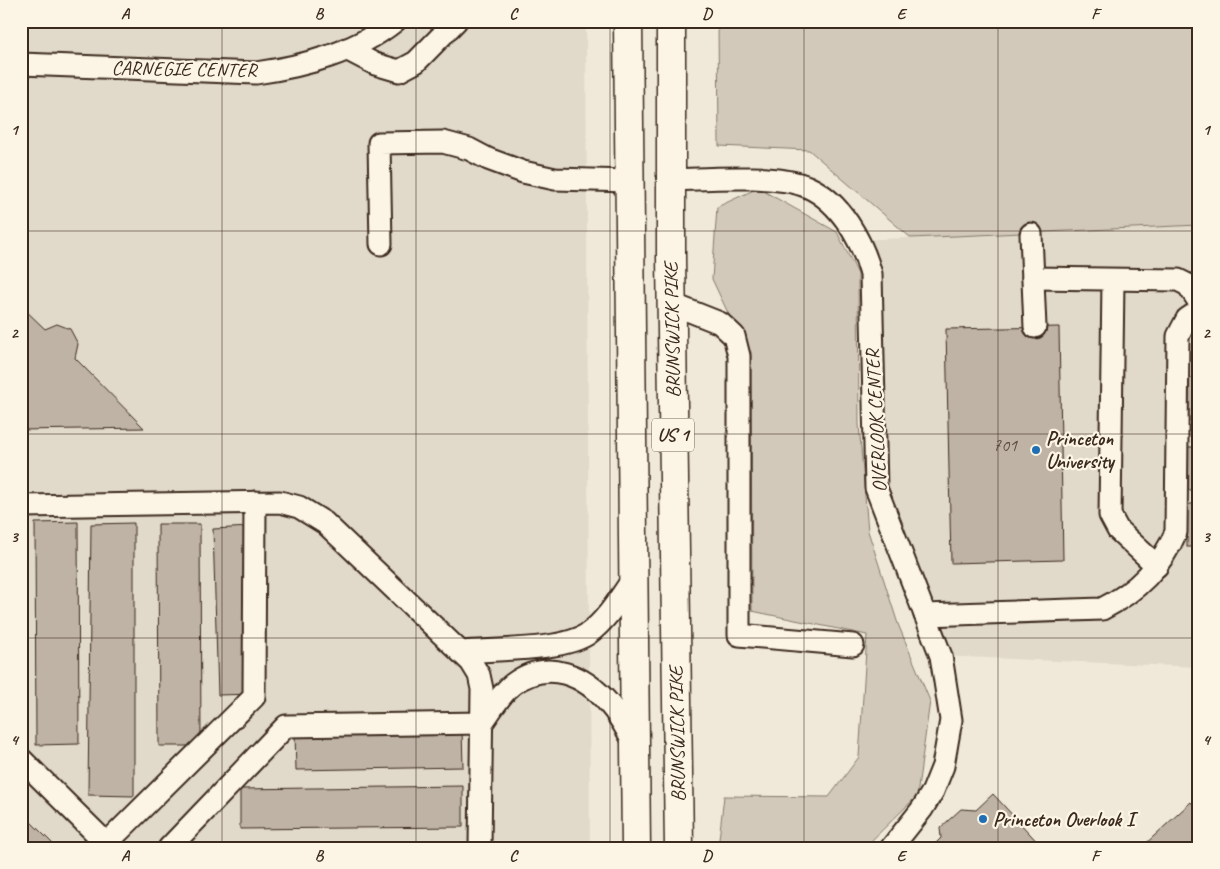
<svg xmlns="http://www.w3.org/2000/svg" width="1220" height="869" viewBox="0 0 1220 869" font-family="Caveat,sans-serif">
<rect width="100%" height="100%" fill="#f0e9d9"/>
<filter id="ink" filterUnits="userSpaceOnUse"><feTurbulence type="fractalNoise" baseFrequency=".02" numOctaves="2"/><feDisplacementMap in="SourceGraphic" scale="10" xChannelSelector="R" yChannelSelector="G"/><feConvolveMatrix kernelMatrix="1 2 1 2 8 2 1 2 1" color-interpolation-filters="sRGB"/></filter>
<g filter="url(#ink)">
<g fill="#e1d9c9">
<polygon points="21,21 586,21 590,848 21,848"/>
<polygon points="1199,225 1199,667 941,656 909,578 873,435 858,240"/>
</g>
<g fill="#d2c9ba" stroke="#867a6c">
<polygon points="718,21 1199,21 1199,225 911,238 809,150 719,146"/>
<polygon points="758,188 837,232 858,274 859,424 868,531 898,624 930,701 917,796 864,848 718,848 724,796 829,797 859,757 867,635 752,611 751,352 729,315 712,279 717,207"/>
</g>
<g fill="#beb3a4" stroke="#3b2a1e">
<polygon points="21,306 45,329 57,324 70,329 78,344 75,358 144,428 21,430"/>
<polygon points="1059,327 1063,560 951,563 946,329"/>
<rect x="1184" y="378" width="15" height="43"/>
<rect x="1186" y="447" width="13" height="43"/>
<rect x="1187" y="504" width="12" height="43"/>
<polygon points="78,522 79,744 36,745 35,523"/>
<polygon points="134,523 134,796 88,795 91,524"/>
<polygon points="158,524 200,524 201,746 159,746"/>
<polygon points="250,527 255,694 218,695 213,529"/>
<polygon points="462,730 463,767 296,770 295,733"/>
<polygon points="463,786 463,827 240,829 240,789"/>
<polygon points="993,794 1043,848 931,848 941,838 940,828 961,809 976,810"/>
<polygon points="1191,802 1199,811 1199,848 1141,848"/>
<polygon points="21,812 53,844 50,848 21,848"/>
</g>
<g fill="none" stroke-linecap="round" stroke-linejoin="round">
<defs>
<g id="minor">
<polyline points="346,49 375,64 399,71 416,62 456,21"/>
<path d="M21 64 256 73C305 66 355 53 395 21"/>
<path d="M671 180C706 179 777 173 808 187 841 202 862 241 871 274L876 488 941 656 951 720 943 766 933 791 922 809 891 848"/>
<polyline points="1031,234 1035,327"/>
<polyline points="381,244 379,143 443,142 469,149 488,159 523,172 555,179 629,181"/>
<polyline points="1033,278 1178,280 1188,285 1199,302"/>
<polyline points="1113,280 1110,515 1118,530 1157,566"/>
<polyline points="672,304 720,323 734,336 739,356 739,635 853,645"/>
<polyline points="21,506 280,502 299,507 325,523 471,662 479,675 482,689 480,848"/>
<path d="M925 615 1102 609C1136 592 1161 568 1176 532L1178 336 1187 319 1199 311"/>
<path d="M461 652C493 649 565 651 589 633 608 619 620 597 633 579"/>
<polyline points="21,759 111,848"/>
<polyline points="102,848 254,697 255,502"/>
<path d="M169 848 286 726 482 723C491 711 501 693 513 684 548 658 585 675 610 705 620 716 627 731 635 744"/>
</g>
<g id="highway">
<polyline points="628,21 636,848"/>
<polyline points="671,21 671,257 679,848"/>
</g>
</defs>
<use href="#minor" stroke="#3b2a1e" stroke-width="25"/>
<use href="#highway" stroke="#3b2a1e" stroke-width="31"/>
<use href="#minor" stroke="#fcf5e5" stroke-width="21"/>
<use href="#highway" stroke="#fcf5e5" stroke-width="28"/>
</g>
</g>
<path fill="none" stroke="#3b2a1e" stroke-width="1" stroke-opacity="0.55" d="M222 21V848M416 21V848M610 21V848M804 21V848M998 21V848M21 231H1199M21 434H1199M21 638H1199"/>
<g fill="#1f6fb2" stroke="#fcf5e5" stroke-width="2">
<circle cx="1036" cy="450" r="5"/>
<circle cx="983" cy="819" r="5"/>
</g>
<g text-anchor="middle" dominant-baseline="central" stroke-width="4.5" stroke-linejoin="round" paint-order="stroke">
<g font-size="18" fill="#5c4c40">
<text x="1005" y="445">701</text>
</g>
<rect fill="#fcf5e5" stroke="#75675a" stroke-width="1" x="652" y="418.5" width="42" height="33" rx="4"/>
<g font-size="19" font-weight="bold" fill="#3b2a1e">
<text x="673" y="435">US 1</text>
</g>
<g font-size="20" fill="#3b2a1e" stroke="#fcf5e5">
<text transform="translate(184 69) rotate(1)">CARNEGIE CENTER</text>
<text transform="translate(672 330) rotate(-91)">BRUNSWICK PIKE</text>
<text transform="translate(876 421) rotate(-93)">OVERLOOK CENTER</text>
<text transform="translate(677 734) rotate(-91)">BRUNSWICK PIKE</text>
</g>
<g font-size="20" font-weight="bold" fill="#3b2a1e" stroke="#fcf5e5" text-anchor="start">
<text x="1046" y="438">Princeton<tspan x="1046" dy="23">University</tspan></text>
<text x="993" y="819">Princeton Overlook I</text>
</g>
</g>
<rect width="1220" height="869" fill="none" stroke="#fcf5e5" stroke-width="55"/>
<rect x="28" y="28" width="1164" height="814" fill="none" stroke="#3b2a1e" stroke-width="2"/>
<g font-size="16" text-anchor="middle" font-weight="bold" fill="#3b2a1e">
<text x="125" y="19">A</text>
<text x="319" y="19">B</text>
<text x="513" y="19">C</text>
<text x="707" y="19">D</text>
<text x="901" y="19">E</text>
<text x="1095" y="19">F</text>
<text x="14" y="135">1</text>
<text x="1206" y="135">1</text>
<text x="14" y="338">2</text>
<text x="1206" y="338">2</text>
<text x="14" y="542">3</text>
<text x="1206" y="542">3</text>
<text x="14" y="745">4</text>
<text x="1206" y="745">4</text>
<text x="125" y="861">A</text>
<text x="319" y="861">B</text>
<text x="513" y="861">C</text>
<text x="707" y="861">D</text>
<text x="901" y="861">E</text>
<text x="1095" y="861">F</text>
</g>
</svg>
